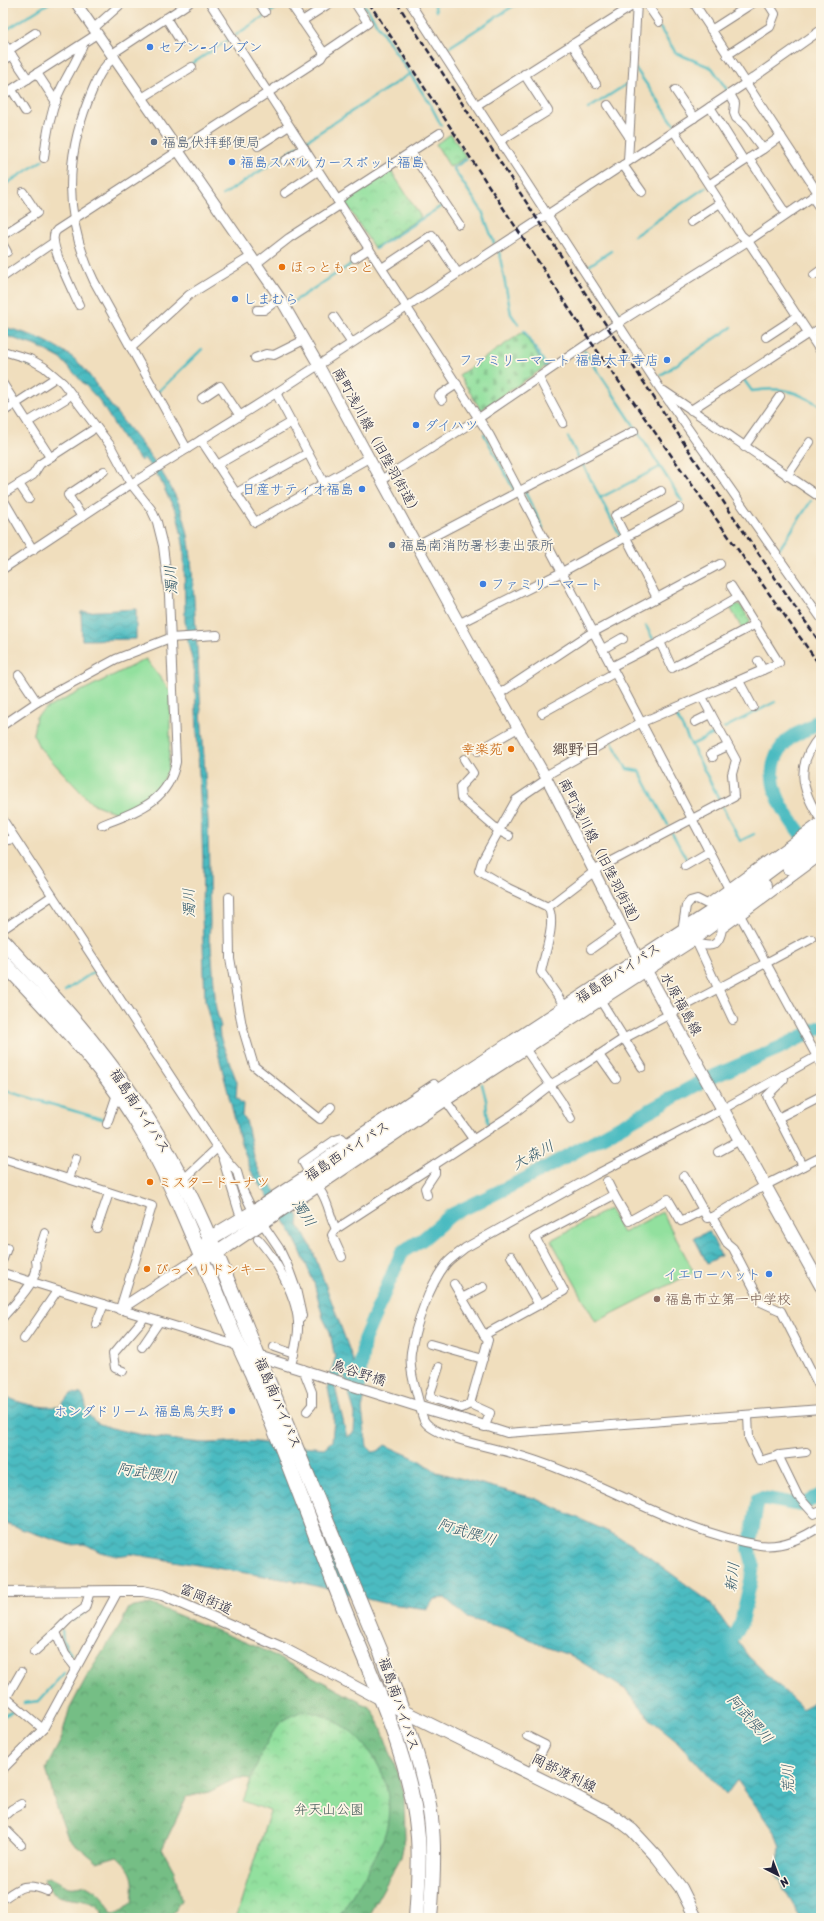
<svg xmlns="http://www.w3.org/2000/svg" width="824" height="1921" viewBox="0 0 824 1921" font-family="Sriracha,'Klee One',sans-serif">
<defs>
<pattern id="forest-crowns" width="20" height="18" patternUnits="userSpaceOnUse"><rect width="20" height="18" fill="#75be85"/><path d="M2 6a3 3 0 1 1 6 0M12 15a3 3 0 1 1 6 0" fill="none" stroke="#609a6e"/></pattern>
<pattern id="cemetery-stones" width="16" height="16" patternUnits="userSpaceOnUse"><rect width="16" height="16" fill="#92e09e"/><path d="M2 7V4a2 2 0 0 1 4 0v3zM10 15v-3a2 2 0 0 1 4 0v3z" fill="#7ec089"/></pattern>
<pattern id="park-crowns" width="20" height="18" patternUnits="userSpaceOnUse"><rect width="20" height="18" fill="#92e09e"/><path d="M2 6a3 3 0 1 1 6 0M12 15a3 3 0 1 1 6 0" fill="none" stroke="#7ec089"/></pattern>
<pattern id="water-waves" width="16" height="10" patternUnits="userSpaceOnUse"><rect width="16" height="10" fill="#4cbbc1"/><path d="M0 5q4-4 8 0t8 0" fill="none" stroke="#3f989e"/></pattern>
</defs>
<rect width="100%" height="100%" fill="#fcf5e5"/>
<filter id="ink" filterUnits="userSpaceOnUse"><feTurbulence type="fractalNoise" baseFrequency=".025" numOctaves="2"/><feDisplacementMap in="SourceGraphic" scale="8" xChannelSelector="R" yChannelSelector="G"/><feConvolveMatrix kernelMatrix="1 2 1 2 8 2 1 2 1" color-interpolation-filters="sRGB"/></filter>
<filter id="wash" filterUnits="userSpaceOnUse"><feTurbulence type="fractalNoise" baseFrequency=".012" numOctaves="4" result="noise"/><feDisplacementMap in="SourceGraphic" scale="16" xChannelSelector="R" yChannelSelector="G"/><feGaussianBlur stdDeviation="0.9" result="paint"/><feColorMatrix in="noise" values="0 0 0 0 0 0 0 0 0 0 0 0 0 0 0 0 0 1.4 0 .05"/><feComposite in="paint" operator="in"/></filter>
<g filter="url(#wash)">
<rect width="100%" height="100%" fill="#f0debd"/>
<g fill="#92e09e" stroke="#5a816c">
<polygon points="146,659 170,691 170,740 168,770 157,792 149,801 124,812 117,813 91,803 39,747 33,734 36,717 45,709"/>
<polygon points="609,1209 623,1233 662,1212 694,1272 596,1322 551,1240"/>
</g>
<path fill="url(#forest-crowns)" stroke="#4c7060" d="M151 1604 262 1649 371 1708 380 1724 404 1792 405 1838 401 1857 367 1918H246L288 1823 265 1790 246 1778 235 1779 209 1792 187 1797 162 1849 174 1871 181 1900 170 1918H104C99 1894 68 1904 53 1893 48 1889 46 1884 44 1879L49 1877C67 1884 63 1891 86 1885 100 1892 106 1900 112 1915L120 1912 132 1902C135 1879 134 1872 117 1856L97 1862 68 1838 55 1803 46 1768 61 1740 69 1710 87 1676 120 1625 129 1608Z"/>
<polygon fill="url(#cemetery-stones)" stroke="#5a816c" points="523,332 545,367 481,410 459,375"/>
<g fill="url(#park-crowns)" stroke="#5a816c">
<polygon points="451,134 466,157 450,167 436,144"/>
<polygon points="390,169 421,217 374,248 343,199"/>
<polygon points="736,604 740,605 750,620 749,624 742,629 730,607"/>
<path d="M303 1711C356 1717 398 1772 387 1826 381 1855 353 1892 338 1918H236L270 1811 243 1801C251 1780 265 1738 281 1722 287 1717 296 1714 303 1711Z"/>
</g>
<g fill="url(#water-waves)" stroke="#376e7e" fill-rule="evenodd">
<path d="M3 327C29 333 50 341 72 357 88 369 99 391 112 407 136 439 166 470 181 509 190 533 191 558 193 584L208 821 210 923 209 941 211 945 216 1009 221 1027 219 1029 220 1037 237 1082 236 1098 243 1104 242 1116 246 1120 255 1161 261 1175 299 1216 298 1225 311 1246 348 1346 365 1395 362 1410 367 1446 373 1452 378 1451 385 1445 421 1461 437 1472 534 1498 613 1534 631 1544 710 1602 748 1656 803 1709 821 1696V1748L816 1763 821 1779V1918H801L776 1876 780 1848 775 1832 737 1780 726 1795 675 1739 650 1719 626 1690 572 1656 546 1647 511 1630 467 1618 445 1598 434 1599 428 1609 383 1603 300 1582 131 1554 116 1556 100 1552 85 1544 70 1545 3 1523V1395C19 1404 41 1408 59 1407L72 1393 81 1394C89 1403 82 1412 96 1422 112 1432 189 1443 209 1443 221 1443 234 1441 246 1441 272 1443 298 1446 324 1448L332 1441 334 1418 327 1383 335 1359 330 1332 323 1318 314 1283 300 1250 289 1228 251 1171 240 1140 205 1001 202 913 203 860 194 667 188 643 185 621 184 549 180 527 176 511 168 497 160 479 144 458 141 461 123 439 99 400 61 359 39 347 3 335ZM343 1371 355 1415 354 1432 347 1437 335 1387Z"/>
<polygon points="136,609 136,639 82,640 81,612"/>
<polygon points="709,1231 721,1256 707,1263 694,1238"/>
</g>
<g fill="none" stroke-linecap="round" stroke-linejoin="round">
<g stroke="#4cbbc1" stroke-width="2.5">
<polyline points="363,3 430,104 441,125"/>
<polyline points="434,3 436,11"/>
<polyline points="660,28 676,53 712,68 727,90"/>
<polyline points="3,32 49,3"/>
<polyline points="236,35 284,3"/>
<polyline points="448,48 518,3"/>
<polyline points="190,65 230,39"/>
<polyline points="636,69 674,124"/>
<polyline points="588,109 630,82"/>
<polyline points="306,141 411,73"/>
<polyline points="467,159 453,168 482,211 494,243"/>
<polyline points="3,186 43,160"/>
<polyline points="223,195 299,146"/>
<polyline points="634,236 706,187"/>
<polyline points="375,249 443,205"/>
<polyline points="611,251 587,267 619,313"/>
<polyline points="499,252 511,314 518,324"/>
<polyline points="293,302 356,261"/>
<polyline points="524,331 547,367"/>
<polyline points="584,350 635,427"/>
<polyline points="3,360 9,356"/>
<polyline points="20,360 44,372"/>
<polyline points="661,375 732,327"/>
<path d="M744 380 752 391C783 386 795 391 821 406"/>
<polyline points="158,392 202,349"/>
<polyline points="638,432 682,501"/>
<polyline points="484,434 514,490"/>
<polyline points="568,437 578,457"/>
<polyline points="581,461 620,536"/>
<polyline points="524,490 543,528"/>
<polyline points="818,491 821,487"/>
<polyline points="600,498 660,467"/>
<polyline points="780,548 811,501"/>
<polyline points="646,626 653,639"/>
<polyline points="675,713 720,801"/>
<polyline points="724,728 775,702"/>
<polyline points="612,742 627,769 639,771 668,825"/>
<polyline points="691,745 718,732"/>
<polyline points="722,806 740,841 754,834"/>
<polyline points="672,833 688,862"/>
<polyline points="65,991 98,969"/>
<polyline points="482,1084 486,1100 488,1123"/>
<polyline points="3,1090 105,1120"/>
<polyline points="73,1620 86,1612"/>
<polyline points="62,1630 63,1640 71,1655"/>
<polyline points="24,1703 39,1701 64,1673"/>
<polyline points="3,1716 12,1712"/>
</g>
<g stroke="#4cbbc1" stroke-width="14">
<path d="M811 846C785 816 752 773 790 738 795 734 802 732 807 729 812 727 817 721 821 717"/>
<polyline points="357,1395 364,1340 402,1252 423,1239 451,1215 529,1177 703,1081 779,1048 821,1027"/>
<polyline points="725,1652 741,1623 751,1580 753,1564 749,1549 758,1499 762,1498 801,1505 821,1495"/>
</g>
</g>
</g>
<g filter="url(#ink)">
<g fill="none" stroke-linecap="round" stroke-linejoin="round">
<defs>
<g id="minor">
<polyline points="210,3 490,436 729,889"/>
<polyline points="259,3 265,12"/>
<polyline points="290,3 324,53 368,23 355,3"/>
<polyline points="410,3 661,390 821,618"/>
<polyline points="646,3 659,22"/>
<polyline points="694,3 818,193"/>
<polyline points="166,18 181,42"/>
<polyline points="302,21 330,3"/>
<polyline points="94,28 122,3"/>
<polyline points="711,30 753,3"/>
<polyline points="3,42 28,79"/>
<polyline points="572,44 596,84"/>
<polyline points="9,50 35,33"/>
<polyline points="112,54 189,3"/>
<polyline points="727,55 770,27 775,14 768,3"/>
<path d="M115 57C100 68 95 84 88 101 64 162 65 222 94 281L187 449"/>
<polyline points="3,61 12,55"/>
<polyline points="37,73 56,102"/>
<polyline points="12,90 25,111"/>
<polyline points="675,90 694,118"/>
<polyline points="3,95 97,34"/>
<polyline points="142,98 192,67"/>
<polyline points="477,105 637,3"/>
<polyline points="608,105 630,138"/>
<polyline points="710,107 744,161"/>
<polyline points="674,131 741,235 748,241 821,352"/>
<polyline points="500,141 548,111 524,74"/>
<polyline points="258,146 289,126"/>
<polyline points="763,149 781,136"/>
<polyline points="411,152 459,224"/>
<path d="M44 158C46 137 50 115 58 95 65 78 77 62 83 44"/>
<polyline points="749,158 786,214"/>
<polyline points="285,161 304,148"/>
<polyline points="628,161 637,3"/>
<polyline points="623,165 642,192"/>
<polyline points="3,166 3,167"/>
<polyline points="713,182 763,149 744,124 736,118 734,113 735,103 730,94"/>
<polyline points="285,193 318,171"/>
<polyline points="812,197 821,210"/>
<polyline points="337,200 440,133"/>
<polyline points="691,222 720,203"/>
<polyline points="3,235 37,213 23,192"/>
<polyline points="3,245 7,252"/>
<polyline points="355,258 369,249"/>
<polyline points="257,263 289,238 340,205"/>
<polyline points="382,268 432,235 457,272"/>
<polyline points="814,275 821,270"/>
<polyline points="3,277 54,242"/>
<path d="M79 305C73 292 51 248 54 236 54 234 56 231 57 230L321 58 324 53"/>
<polyline points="257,310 264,310 280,298"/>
<polyline points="334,317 351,342"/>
<polyline points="816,331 821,328"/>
<polyline points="766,337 798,316"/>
<polyline points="131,348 189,295 252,256"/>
<path d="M3 351 30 359 44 367 63 383 110 445 131 484 151 509 157 522 163 546 169 595 176 762C168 803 136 811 102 825"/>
<polyline points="255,358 266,354 274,355 304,340"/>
<polyline points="539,378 563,423"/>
<polyline points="3,384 50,457"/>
<polyline points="664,391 821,498"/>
<polyline points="276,393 324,483"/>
<polyline points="202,398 220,386 240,416"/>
<polyline points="442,400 439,396 457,384"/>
<polyline points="691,410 809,333"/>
<polyline points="3,412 52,380"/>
<polyline points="28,422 67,398"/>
<polyline points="201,440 255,522 369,458"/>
<polyline points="744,447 780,396"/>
<polyline points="217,465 292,422"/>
<polyline points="787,476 810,442"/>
<polyline points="381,480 479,418 618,323 748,241 821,191"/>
<polyline points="19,484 29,499"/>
<polyline points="236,493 308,453"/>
<polyline points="3,494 33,475 40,464 91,431"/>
<polyline points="3,499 33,550"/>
<polyline points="82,517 68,495 104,471"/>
<polyline points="417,545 634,431"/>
<polyline points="3,569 131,484 276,393 623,165 746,83 821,30"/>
<polyline points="731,586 738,597"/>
<polyline points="657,598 720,564"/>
<polyline points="460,623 562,572 679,508"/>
<polyline points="660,642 672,668 756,624"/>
<polyline points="603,649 622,638 623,639"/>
<polyline points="758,661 763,670"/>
<polyline points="19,675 37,702"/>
<polyline points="739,681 753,707"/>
<polyline points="499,694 588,635 657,598 615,516 661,491"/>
<polyline points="542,713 614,673"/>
<polyline points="695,722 711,714"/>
<polyline points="3,725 37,702 116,659 170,638 217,635"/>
<path d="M821 735C795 764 800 789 821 820"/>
<polyline points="478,751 518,728"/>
<polyline points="713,757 711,754 728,746"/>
<polyline points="464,759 473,773 460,787 461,798 499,831 509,836"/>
<polyline points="545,776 640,723 779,663 738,597 660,642 611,667"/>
<path d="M547 779 516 800 482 861 479 871 508 888 548 907C557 922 544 955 541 972L568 1011"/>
<polyline points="3,820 222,1155 237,1172 242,1189 250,1205 279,1248 288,1267 296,1289 302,1316 298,1320"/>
<polyline points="3,841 15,839"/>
<polyline points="685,866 709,852"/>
<polyline points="595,870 734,797 732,774 736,760 702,697"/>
<polyline points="229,897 230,958 242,1026 254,1066 320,1119 331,1107"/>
<polyline points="548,907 595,871"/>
<polyline points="740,915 821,1064"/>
<polyline points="3,929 52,896"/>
<polyline points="682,932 686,906 690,901 697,899 707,904 821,821"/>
<path d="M689 941C706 946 718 952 722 929L821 856"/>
<polyline points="697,943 733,1020"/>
<polyline points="591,949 622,927"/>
<polyline points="599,998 642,1067"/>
<polyline points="522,1044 561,1101 571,1119"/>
<path d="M821 1054 723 1109 595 1175 465 1248C459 1253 451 1258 446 1264 430 1284 415 1326 411 1352 409 1367 414 1384 418 1398 420 1405 421 1416 425 1422 437 1438 490 1447 511 1453 597 1476 672 1531 760 1545 782 1548 803 1538 821 1526"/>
<polyline points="599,1055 616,1079"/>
<polyline points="783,1075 784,1079 767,1096 803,1166"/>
<polyline points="778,1118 821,1096"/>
<polyline points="107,1124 117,1094"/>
<polyline points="718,1152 740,1140"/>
<polyline points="821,1157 764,1186 712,1217 727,1243 733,1248 761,1302 781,1311 821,1390"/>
<polyline points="3,1158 152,1206 120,1309"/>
<polyline points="223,1160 239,1212"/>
<polyline points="307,1169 434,1084 473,1139"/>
<polyline points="308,1171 303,1162 335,1140 342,1138 346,1143"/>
<polyline points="684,1176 703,1210"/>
<polyline points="69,1179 76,1158"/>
<polyline points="183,1180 217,1148"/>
<polyline points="607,1181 614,1195"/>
<path d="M320 1190C329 1203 329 1215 336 1229L514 1113 550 1085 582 1066 623 1039 811 939"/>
<polyline points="427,1195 425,1188 435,1173 435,1165"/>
<polyline points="712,1217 707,1218 703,1210 681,1221 668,1199 629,1221 614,1195 535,1237 564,1291 484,1335 488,1340 470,1404 490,1413 485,1426 507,1433 821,1409"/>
<polyline points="97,1228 109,1193"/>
<polyline points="336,1229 332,1235 342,1257"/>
<path d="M258 1239C276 1259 300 1301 298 1329 298 1338 295 1346 294 1354"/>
<polyline points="511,1256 539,1305"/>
<polyline points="3,1259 7,1248"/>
<polyline points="3,1273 239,1346"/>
<polyline points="454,1284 484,1335"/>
<polyline points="462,1298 483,1287"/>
<path d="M3 1317C14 1304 41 1279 36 1261L45 1233"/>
<polyline points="96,1324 104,1304"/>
<polyline points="24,1339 57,1291"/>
<polyline points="430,1344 483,1359"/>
<polyline points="142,1347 159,1322"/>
<polyline points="274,1347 294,1354 291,1365"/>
<polyline points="439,1367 429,1397 462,1408 470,1404"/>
<polyline points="303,1369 312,1392 312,1405 307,1411"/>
<polyline points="123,1371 115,1368 113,1354 145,1317"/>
<polyline points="748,1415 749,1438 760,1461 780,1455 806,1452"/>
<polyline points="778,1455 798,1496 814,1514 821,1511"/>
<polyline points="34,1652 56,1632"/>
<polyline points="76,1668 65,1654 56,1632 69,1619 85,1608 90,1591"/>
<polyline points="3,1695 43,1729"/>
<polyline points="6,1698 21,1672"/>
<polyline points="527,1736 545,1745 530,1774"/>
<polyline points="3,1769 43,1729 118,1591"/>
<polyline points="3,1817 12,1809 21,1804"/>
<polyline points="3,1833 5,1829 21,1845"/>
<path d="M3 1899C20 1887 26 1882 47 1891"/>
</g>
<g id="tertiary">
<polyline points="76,3 280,298 318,364 476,654 547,779 639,960"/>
<polyline points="120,1309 200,1257"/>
<polyline points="258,1356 420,1407 485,1426"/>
<polyline points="3,1592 118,1591 143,1591 162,1595 283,1648 381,1700"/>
</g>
<g id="secondary">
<polyline points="641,962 821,1286"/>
<polyline points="381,1700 571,1794 616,1818 632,1830 658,1858 681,1888 696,1918"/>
</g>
<g id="trunk">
<polyline points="789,867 821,844"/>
<path d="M3 941C55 997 107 1054 147 1118 194 1191 225 1274 257 1354 298 1454 340 1553 381 1652 400 1706 423 1761 431 1818 435 1850 433 1885 430 1918"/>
<path d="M3 962C55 1018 109 1071 146 1138 188 1213 214 1297 252 1374 283 1447 310 1522 339 1596 369 1674 411 1753 418 1837 420 1864 418 1891 416 1918"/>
<polyline points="206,1247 209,1239 254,1212 724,904 821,832"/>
<polyline points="207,1255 216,1253 446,1098 689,941 764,886"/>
</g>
</defs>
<use href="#minor" stroke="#89807c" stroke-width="10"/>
<use href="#tertiary" stroke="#89807c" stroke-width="12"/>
<use href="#secondary" stroke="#89807c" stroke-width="14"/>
<use href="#trunk" stroke="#89807c" stroke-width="16"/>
<use href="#minor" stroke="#fff" stroke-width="8"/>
<use href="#tertiary" stroke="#fff" stroke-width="10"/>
<use href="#secondary" stroke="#fff" stroke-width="12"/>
<use href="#trunk" stroke="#fff" stroke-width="14"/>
<g stroke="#22223b" stroke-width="2.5" stroke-dasharray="6 3" stroke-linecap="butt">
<polyline points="369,3 591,342 821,667"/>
<path d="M397 3C537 218 674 434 821 644"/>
</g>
</g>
</g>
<g fill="#3f7fe0" stroke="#fcf5e5" stroke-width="1.5">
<circle cx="150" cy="47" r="4"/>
<circle cx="232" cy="162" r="4"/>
<circle cx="235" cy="299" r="4"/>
<circle cx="667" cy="360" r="4"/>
<circle cx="416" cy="425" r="4"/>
<circle cx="362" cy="489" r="4"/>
<circle cx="483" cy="584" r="4"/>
<circle cx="769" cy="1274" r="4"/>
<circle cx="232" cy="1411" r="4"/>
</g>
<g fill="#5c6f8a" stroke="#fcf5e5" stroke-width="1.5">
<circle cx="154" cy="142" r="4"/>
<circle cx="392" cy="545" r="4"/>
</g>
<g fill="#e8710a" stroke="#fcf5e5" stroke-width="1.5">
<circle cx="282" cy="267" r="4"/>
<circle cx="511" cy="749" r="4"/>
<circle cx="150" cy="1182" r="4"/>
<circle cx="147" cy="1269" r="4"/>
</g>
<circle fill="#8d6e63" stroke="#fcf5e5" stroke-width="1.5" cx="657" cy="1299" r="4"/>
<g text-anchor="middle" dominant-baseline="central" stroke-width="3.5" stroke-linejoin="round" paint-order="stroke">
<g font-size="14" fill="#366cbe" stroke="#fcf5e5" text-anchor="start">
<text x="158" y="47">セブン-イレブン</text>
<text x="240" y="162">福島スバル カースポット福島</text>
<text x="243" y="299">しまむら</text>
<text x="659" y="360" text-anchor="end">ファミリーマート 福島太平寺店</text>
<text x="424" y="425">ダイハツ</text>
<text x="354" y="489" text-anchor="end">日産サティオ福島</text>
<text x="491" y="584">ファミリーマート</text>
<text x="761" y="1274" text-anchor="end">イエローハット</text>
<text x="224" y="1411" text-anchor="end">ホンダドリーム 福島鳥矢野</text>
</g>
<g font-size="14" fill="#4e5e75" stroke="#fcf5e5" text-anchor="start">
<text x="162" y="142">福島伏拝郵便局</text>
<text x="400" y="545">福島南消防署杉妻出張所</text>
</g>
<g font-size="14" fill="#c56008" stroke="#fcf5e5" text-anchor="start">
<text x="290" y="267">ほっともっと</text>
<text x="503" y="749" text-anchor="end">幸楽苑</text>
<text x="158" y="1182">ミスタードーナツ</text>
<text x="155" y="1269">びっくりドンキー</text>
</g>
<g font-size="14" fill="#22223b" stroke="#fcf5e5">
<text transform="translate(377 442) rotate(61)">南町浅川線（旧陸羽街道）</text>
<text transform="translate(601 854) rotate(63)">南町浅川線（旧陸羽街道）</text>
<text transform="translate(618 973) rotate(-33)">福島西バイパス</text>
<text transform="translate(681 1004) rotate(61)">水原福島線</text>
<text transform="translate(140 1111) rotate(57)">福島南バイパス</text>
<text transform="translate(347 1151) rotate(-33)">福島西バイパス</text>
<text transform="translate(359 1373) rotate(18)">鳥谷野橋</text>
<text transform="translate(278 1403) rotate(67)">福島南バイパス</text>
<text transform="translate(206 1599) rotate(24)">富岡街道</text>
<text transform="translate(399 1704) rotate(71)">福島南バイパス</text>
<text transform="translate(564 1773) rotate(26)">岡部渡利線</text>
</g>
<g font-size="14" fill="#785e54" stroke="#fcf5e5" text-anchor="start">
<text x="665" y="1299">福島市立第一中学校</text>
</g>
<g font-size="14" fill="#445b59" stroke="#fcf5e5">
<text x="329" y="1809">弁天山公園</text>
</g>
<g font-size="15" font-style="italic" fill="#31586a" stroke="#fcf5e5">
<text transform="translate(171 580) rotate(-94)">濁川</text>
<text transform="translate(189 903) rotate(-92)">濁川</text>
<text transform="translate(533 1155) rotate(-28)">大森川</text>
<text transform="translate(304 1213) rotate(57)">濁川</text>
<text transform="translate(147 1473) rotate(9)">阿武隈川</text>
<text transform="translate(467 1532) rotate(17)">阿武隈川</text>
<text transform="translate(732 1577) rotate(-83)">新川</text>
<text transform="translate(750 1719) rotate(48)">阿武隈川</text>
<text transform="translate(788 1779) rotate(-92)">荒川</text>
</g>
<g font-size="16" font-weight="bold" fill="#61514c" stroke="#fcf5e5">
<text x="576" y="749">郷野目</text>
</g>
</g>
<rect width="824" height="1921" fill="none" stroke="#fcf5e5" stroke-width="16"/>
<g transform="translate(778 1875) rotate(138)" stroke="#fcf5e5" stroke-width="3" paint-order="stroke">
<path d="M0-3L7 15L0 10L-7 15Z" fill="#22223b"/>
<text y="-6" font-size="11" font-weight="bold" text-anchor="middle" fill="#22223b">N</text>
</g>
</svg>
